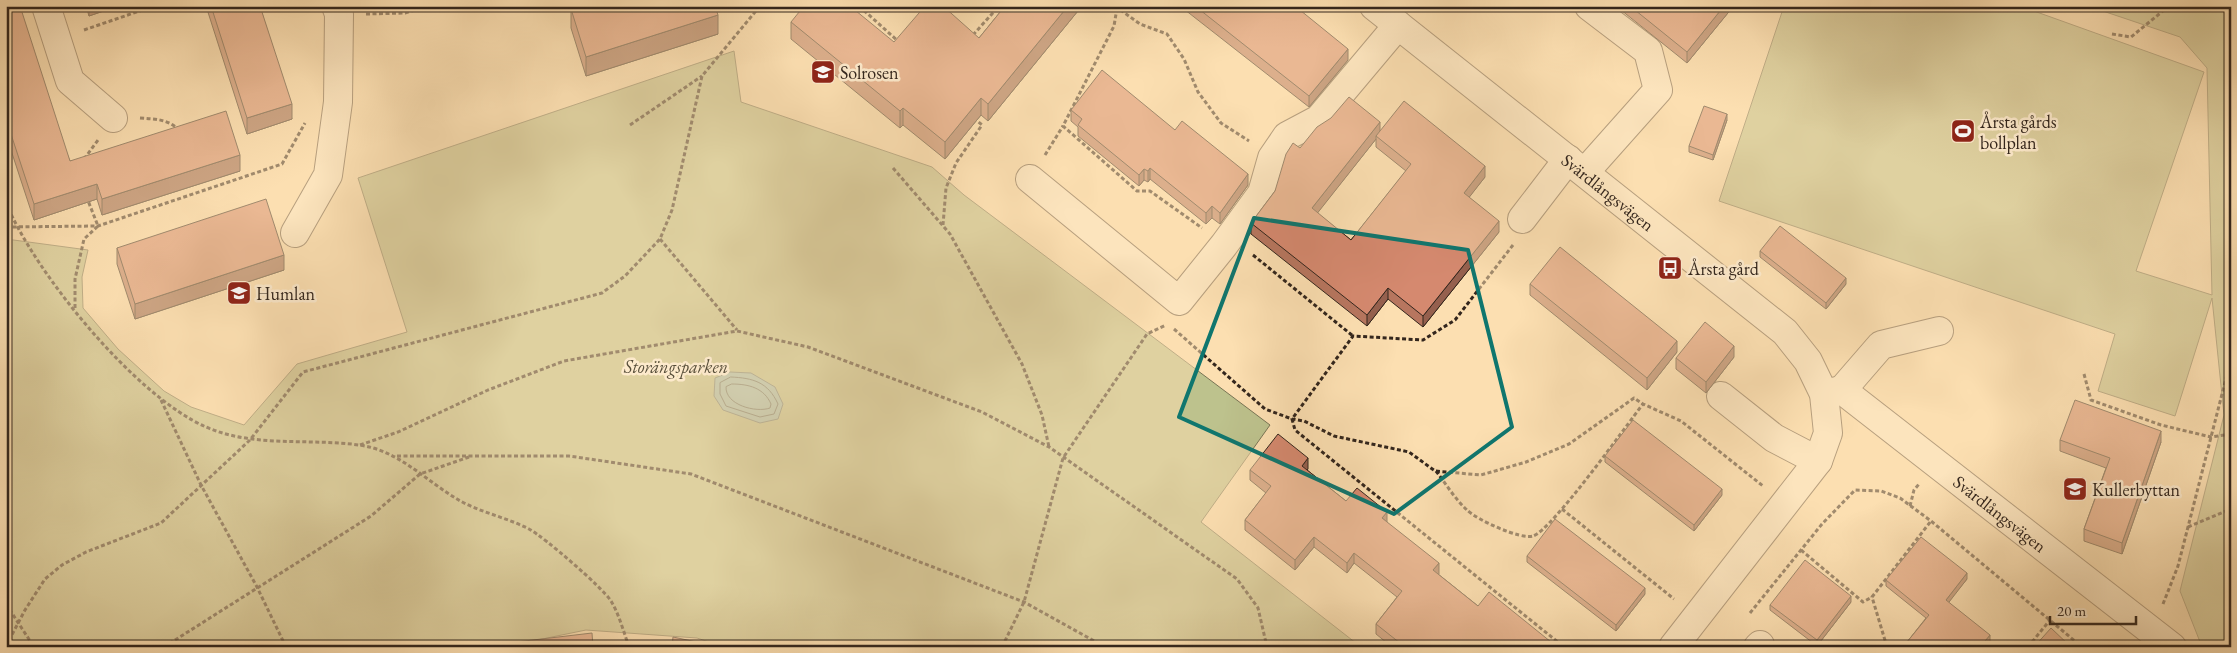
<svg xmlns="http://www.w3.org/2000/svg" width="2237" height="653" viewBox="0 0 2237 653" font-family="'EB Garamond',serif">
<rect width="100%" height="100%" fill="#fcdfb1"/>
<filter id="stains"><feTurbulence type="fractalNoise" baseFrequency=".004" numOctaves="4"/><feColorMatrix values="0 0 0 0 .2 0 0 0 0 .09 0 0 0 0 .02 0 0 0 .5 -.17"/></filter>
<radialGradient id="worn" r=".72"><stop offset=".6" stop-color="#630" stop-opacity="0"/><stop offset="1" stop-color="#630" stop-opacity=".3"/></radialGradient>
<g fill="#bdc28d" stroke="#787455">
<polygon points="1784,6 2020,6 2204,72 2136,271 2212,295 2207,68 2180,37 2088,6 2231,6 2231,647 2202,647 2180,591 2224,415 2212,298 2175,416 2098,391 2115,334 1719,201"/>
<polygon points="734,51 741,102 932,167 964,195 1270,425 1201,522 1361,647 724,647 697,638 586,630 503,647 6,647 6,239 88,250 82,277 83,308 118,349 164,391 191,407 244,425 297,364 407,332 358,178"/>
</g>
<polygon fill="#9fbcaf" stroke="#748075" points="730,372 751,373 775,387 783,404 778,419 760,423 723,410 714,396 715,378"/>
<g fill="none" stroke-linecap="round" stroke-linejoin="round">
<g stroke="#697166" stroke-width="1">
<path d="M731 377C753 378 768 382 778 404L774 414 760 417 726 406 720 394V383Z"/>
<path d="M732 384C749 384 764 388 771 404L770 408C756 413 725 405 726 387Z"/>
</g>
<defs>
<g id="minor">
<polyline points="46,6 70,81 113,118"/>
<path id="s1" d="M1374 6 1785 332 1808 361 1824 394 1828 433 1818 461 1673 647"/>
<polyline points="1585,172 1658,90 1648,51 1589,6"/>
<polyline points="1030,179 1179,301 1224,245 1262,193 1272,158 1287,136 1319,119 1398,25"/>
<polyline points="1522,219 1568,159"/>
<polyline points="295,233 328,175 338,102 339,14 336,6"/>
<polyline points="1842,390 1881,345 1939,331"/>
<path id="s2" d="M1824 394 1842 390 2172 647"/>
<polyline points="1721,396 1774,438 1818,461"/>
<polyline points="1758,647 1760,645"/>
</g>
</defs>
<use href="#minor" stroke="#655442" stroke-width="30"/>
<g stroke="#33261d" stroke-width="3" stroke-dasharray="4 2.5" stroke-linecap="butt">
<polyline points="859,6 899,42"/>
<polyline points="1115,6 1140,24 1167,34 1184,59 1198,92 1221,123 1249,141"/>
<polyline points="2229,6 2228,19 2231,37"/>
<polyline points="1117,8 1114,26 1063,126 1137,191 1150,191 1202,228"/>
<polyline points="366,14 405,13 429,6"/>
<polyline points="84,30 154,6"/>
<polyline points="2112,34 2131,37 2169,6"/>
<polyline points="973,35 999,6"/>
<path d="M140 118C155 119 167 119 178 129"/>
<polyline points="630,125 702,76"/>
<polyline points="1045,155 1063,126"/>
<polyline points="84,159 98,140"/>
<polyline points="893,168 950,234 1022,364 1042,415 1049,447"/>
<path d="M6 203C35 273 135 396 206 427 254 448 308 438 359 445 398 450 425 480 457 499 478 512 506 517 529 529 544 537 602 587 611 601 619 614 624 633 629 647"/>
<polyline points="943,225 946,188 956,163 982,125 975,119"/>
<polyline points="6,227 98,226 282,164 305,123"/>
<polyline points="660,239 737,330"/>
<polyline points="1513,245 1455,320 1423,340 1353,336 1292,419 1295,430 1564,647"/>
<polyline points="1253,255 1353,336"/>
<polyline points="75,308 75,279 84,239 98,226 87,198"/>
<polyline points="1174,329 1265,409 1292,419 1304,421 1334,436 1409,452 1435,471 1481,475 1526,462 1569,444 1634,398 1643,404 1681,421 1763,486"/>
<polyline points="2084,374 2091,400 2161,425 2211,437 2231,434"/>
<polyline points="161,400 201,485 257,587 286,647"/>
<polyline points="360,445 398,432 488,390 564,361 737,331 808,347 982,412 1049,447 1237,579 1258,608 1267,647"/>
<polyline points="397,456 569,456 691,474 1024,602 1105,647"/>
<path d="M1436 471C1446 484 1455 499 1467 510 1477 520 1521 540 1533 536 1552 530 1626 426 1643 404"/>
<polyline points="1910,506 1914,490 1919,484"/>
<polyline points="1562,509 1674,599"/>
<polyline points="2188,527 2231,509"/>
<polyline points="1801,550 1863,602 1872,597"/>
<polyline points="6,604 34,647"/>
<polyline points="2163,604 2178,566 2231,359"/>
<polyline points="1750,613 1822,524 1855,490 1881,491 1900,498 1931,521 2082,647"/>
<polyline points="6,646 25,610 45,579 62,565 86,552 161,523 250,440 303,372 602,293 625,276 660,239 672,210 702,76 760,6"/>
<polyline points="164,647 371,516 420,474 469,457"/>
<polyline points="1002,647 1024,602 1063,458 1147,334 1166,325"/>
<polyline points="1887,647 1872,597 1931,521"/>
<polyline points="2028,647 2050,620"/>
</g>
<use href="#minor" stroke="#fdeacc" stroke-width="28"/>
</g>
<g fill="#b7765f" stroke="#33261d" fill-rule="evenodd">
<polygon points="6,6 70,161 240,171 102,215 97,199 34,220 6,135"/>
<polygon points="86,6 118,6 89,16"/>
<polygon points="206,6 260,6 292,119 247,134"/>
<polygon points="1005,6 1082,6 988,121 981,115 945,159 903,125 900,128 791,39 791,22 894,42 979,38"/>
<polygon points="1180,6 1295,6 1348,60 1309,107"/>
<polygon points="1616,6 1732,6 1732,8 1687,63"/>
<polygon points="571,9 718,34 586,76 571,28"/>
<polygon points="1071,110 1175,130 1248,185 1220,224 1212,218 1206,224 1150,179 1148,182 1144,180 1139,186 1078,136 1078,127 1071,121"/>
<polygon points="1727,120 1713,160 1689,152 1689,146"/>
<path d="M1380 131 1485 177 1469 197 1499 232 1423 327 1388 299 1367 326 1251 234V223L1275 191 1300 148ZM1376 139V147L1406 171 1351 240 1317 213Z"/>
<polygon points="117,248 284,270 135,319 117,264"/>
<polygon points="1760,251 1846,284 1826,309 1760,257"/>
<polygon points="1530,284 1677,352 1647,390 1530,295"/>
<polygon points="1734,357 1706,393 1676,369 1676,358"/>
<polygon points="2060,440 2161,442 2122,554 2084,541 2084,529 2106,468 2060,451"/>
<polygon points="1605,456 1722,495 1694,531 1605,462"/>
<polygon points="1308,469 1307,470 1346,501 1387,522 1439,574 1438,574 1478,606 1556,647 1392,647 1376,634 1376,624 1397,597 1354,563 1347,573 1314,547 1295,570 1245,530 1245,520 1266,493 1250,480 1250,470"/>
<polygon points="1527,556 1645,594 1616,631 1527,562"/>
<polygon points="1967,579 1948,602 1990,641 1985,647 1907,647 1907,642 1926,618 1886,586 1886,580"/>
<polygon points="1851,602 1817,646 1770,610 1770,605"/>
</g>
<g fill="#95604e" stroke="#33261d">
<polygon points="89,6 118,6 89,16"/>
<polygon points="1068,6 1082,6 988,121 988,104"/>
<polygon points="1724,6 1732,6 1732,8 1687,63 1687,52"/>
<polygon points="718,15 718,34 586,76 586,57"/>
<polygon points="1348,49 1348,60 1309,107 1309,96"/>
<polygon points="981,98 981,115 945,159 945,142"/>
<polygon points="292,104 292,119 247,134 247,118"/>
<polygon points="903,108 903,125 900,128 900,111"/>
<polygon points="1727,114 1727,120 1713,160 1713,155"/>
<polygon points="1380,122 1380,133 1376,136 1376,139 1312,220 1312,208"/>
<polygon points="240,155 240,171 102,215 102,199"/>
<polygon points="1485,166 1485,177 1464,204 1464,193"/>
<polygon points="1150,168 1150,179 1148,182 1148,171"/>
<polygon points="1144,169 1144,180 1139,186 1139,175"/>
<polygon points="1248,174 1248,185 1220,224 1220,213"/>
<polygon points="97,184 97,199 34,220 34,204"/>
<polygon points="1212,206 1212,218 1206,224 1206,213"/>
<polygon points="1499,221 1499,232 1423,327 1423,316"/>
<polygon points="284,255 284,270 135,319 135,304"/>
<polygon points="1846,278 1846,284 1826,309 1826,303"/>
<polygon points="1388,288 1388,299 1367,326 1367,315"/>
<polygon points="1677,341 1677,352 1647,390 1647,378"/>
<polygon points="1734,346 1734,357 1706,393 1706,382"/>
<polygon points="2161,431 2161,442 2122,554 2122,543"/>
<polygon points="1308,458 1308,469 1302,476 1302,466"/>
<polygon points="1722,489 1722,495 1694,531 1694,525"/>
<polygon points="1387,512 1387,522 1382,518"/>
<polygon points="1314,537 1314,547 1295,570 1295,560"/>
<polygon points="1354,553 1354,563 1347,573 1347,563"/>
<polygon points="1439,563 1439,574 1433,581 1433,570"/>
<polygon points="1967,573 1967,579 1946,606 1946,600"/>
<polygon points="1645,588 1645,594 1616,631 1616,625"/>
<polygon points="1851,596 1851,602 1817,646 1817,640"/>
<polygon points="1990,635 1990,641 1985,647 1980,647"/>
</g>
<g fill="#d5896f" stroke="#33261d">
<polygon points="6,6 20,6 70,161 226,111 240,155 102,199 97,184 34,204 6,119"/>
<polygon points="211,6 260,6 292,104 247,118"/>
<polygon points="579,6 715,6 718,15 586,57 571,9"/>
<polygon points="804,6 850,6 894,42 925,6 943,6 979,38 1005,6 1068,6 988,104 981,98 945,142 903,108 900,111 791,22"/>
<polygon points="1195,6 1295,6 1348,49 1309,96"/>
<polygon points="1630,6 1724,6 1687,52"/>
<polygon points="1102,70 1175,130 1182,121 1248,174 1220,213 1212,206 1206,213 1150,168 1148,171 1144,169 1139,175 1078,125 1082,119 1071,110"/>
<polygon points="1349,97 1380,122 1312,208 1351,240 1411,164 1376,136 1404,101 1485,166 1464,193 1499,221 1423,316 1388,288 1367,315 1251,223 1275,191 1286,154 1293,143 1300,148 1317,127 1331,118"/>
<polygon points="1704,106 1727,114 1713,155 1689,146"/>
<polygon points="266,199 284,255 135,304 117,248"/>
<polygon points="1780,226 1846,278 1826,303 1760,251"/>
<polygon points="1560,247 1677,341 1647,378 1530,284"/>
<polygon points="1705,322 1734,346 1706,382 1676,358"/>
<polygon points="2075,400 2161,431 2122,543 2084,529 2110,458 2060,440"/>
<polygon points="1633,420 1722,489 1694,525 1605,456"/>
<polygon points="1278,434 1308,458 1302,466 1346,501 1357,488 1387,512 1382,518 1439,563 1433,570 1478,606 1489,592 1556,646 1405,647 1376,624 1402,591 1354,553 1347,563 1314,537 1295,560 1245,520 1271,486 1250,470"/>
<polygon points="1555,519 1645,588 1616,625 1527,556"/>
<polygon points="1921,537 1967,573 1946,600 1990,635 1980,647 1913,647 1907,642 1929,615 1886,580"/>
<polygon points="1805,560 1851,596 1817,640 1770,605"/>
<polygon points="2051,628 2071,647 2034,647"/>
<polygon points="592,633 593,647 491,647 516,642"/>
<polygon points="673,637 720,647 672,647"/>
</g>
<path d="M0 0H2237V653H0ZM1254 218 1468 250 1512 427 1394 514 1179 417Z" fill="#fcdfb1" fill-opacity=".55" fill-rule="evenodd"/>
<path fill="none" stroke="#0f766e" stroke-width="4" stroke-linejoin="round" d="M1254 218 1468 250 1512 427 1394 514 1179 417Z"/>
<defs>
<symbol id="school-square" viewBox="-11 -11 22 22"><rect x="-9" y="-9" width="18" height="18" rx="4" fill="#8f2418" stroke="#fdeacc"/><path d="M0-5L7-2L0 1L-7-2ZM-4 1L0 2.5L4 1V4Q0 6-4 4Z" fill="#fff"/></symbol>
<symbol id="stadium-square" viewBox="-11 -11 22 22"><rect x="-9" y="-9" width="18" height="18" rx="4" fill="#8f2418" stroke="#fdeacc"/><path d="M0-5a6.5 5 0 1 0 0 10a6.5 5 0 1 0 0-10ZM-3.5-1.8h7v3.6h-7Z" fill="#fff"/></symbol>
<symbol id="bus-square" viewBox="-11 -11 22 22"><rect x="-9" y="-9" width="18" height="18" rx="4" fill="#8f2418" stroke="#fdeacc"/><path d="M-5-6H5V4H4V6H2V4H-2V6H-4V4H-5ZM-3.5-4V0h7V-4ZM-3.5 1.2v1.5H-2V1.2ZM2 1.2v1.5H3.5V1.2Z" fill="#fff"/></symbol>
</defs>
<g fill-rule="evenodd">
<use href="#school-square" x="809" y="58" width="28" height="28"/>
<use href="#stadium-square" x="1949" y="117" width="28" height="28"/>
<use href="#bus-square" x="1656" y="254" width="28" height="28"/>
<use href="#school-square" x="225" y="279" width="28" height="28"/>
<use href="#school-square" x="2061" y="475" width="28" height="28"/>
</g>
<g text-anchor="middle" dominant-baseline="central" stroke-width="5" stroke-linejoin="round" paint-order="stroke">
<g font-size="18" fill="#33261d" stroke="#fdeacc" text-anchor="start">
<text x="840" y="72">Solrosen</text>
<text x="1980" y="121">Årsta gårds<tspan x="1980" dy="21">bollplan</tspan></text>
<text x="1688" y="268">Årsta gård</text>
<text x="256" y="293">Humlan</text>
<text x="2092" y="489">Kullerbyttan</text>
</g>
<g font-size="18" fill="#33261d" stroke="#fdeacc">
<text stroke="none"><textPath href="#s1" startOffset="299">Svärdlångsvägen</textPath></text>
<text stroke="none"><textPath href="#s2" startOffset="219">Svärdlångsvägen</textPath></text>
</g>
<g font-size="18" font-style="italic" fill="#564d39" stroke="#fdeacc">
<text x="676" y="366">Storängsparken</text>
</g>
</g>
<rect width="2237" height="653" fill="none" stroke="#fcdfb1" stroke-width="25"/>
<rect x="8" y="8" width="2222" height="638" fill="none" stroke="#33261d" stroke-width="2.5"/>
<rect x="12" y="12" width="2212" height="628" fill="none" stroke="#33261d"/>
<path d="M2050 616v8h86v-8" fill="none" stroke="#33261d" stroke-width="2.5"/>
<text x="2057" y="616" font-size="15" fill="#33261d" stroke="#fdeacc" stroke-width="4" paint-order="stroke">20 m</text>
<rect width="100%" height="100%" filter="url(#stains)"/>
<rect width="100%" height="100%" fill="url(#worn)"/>
</svg>
